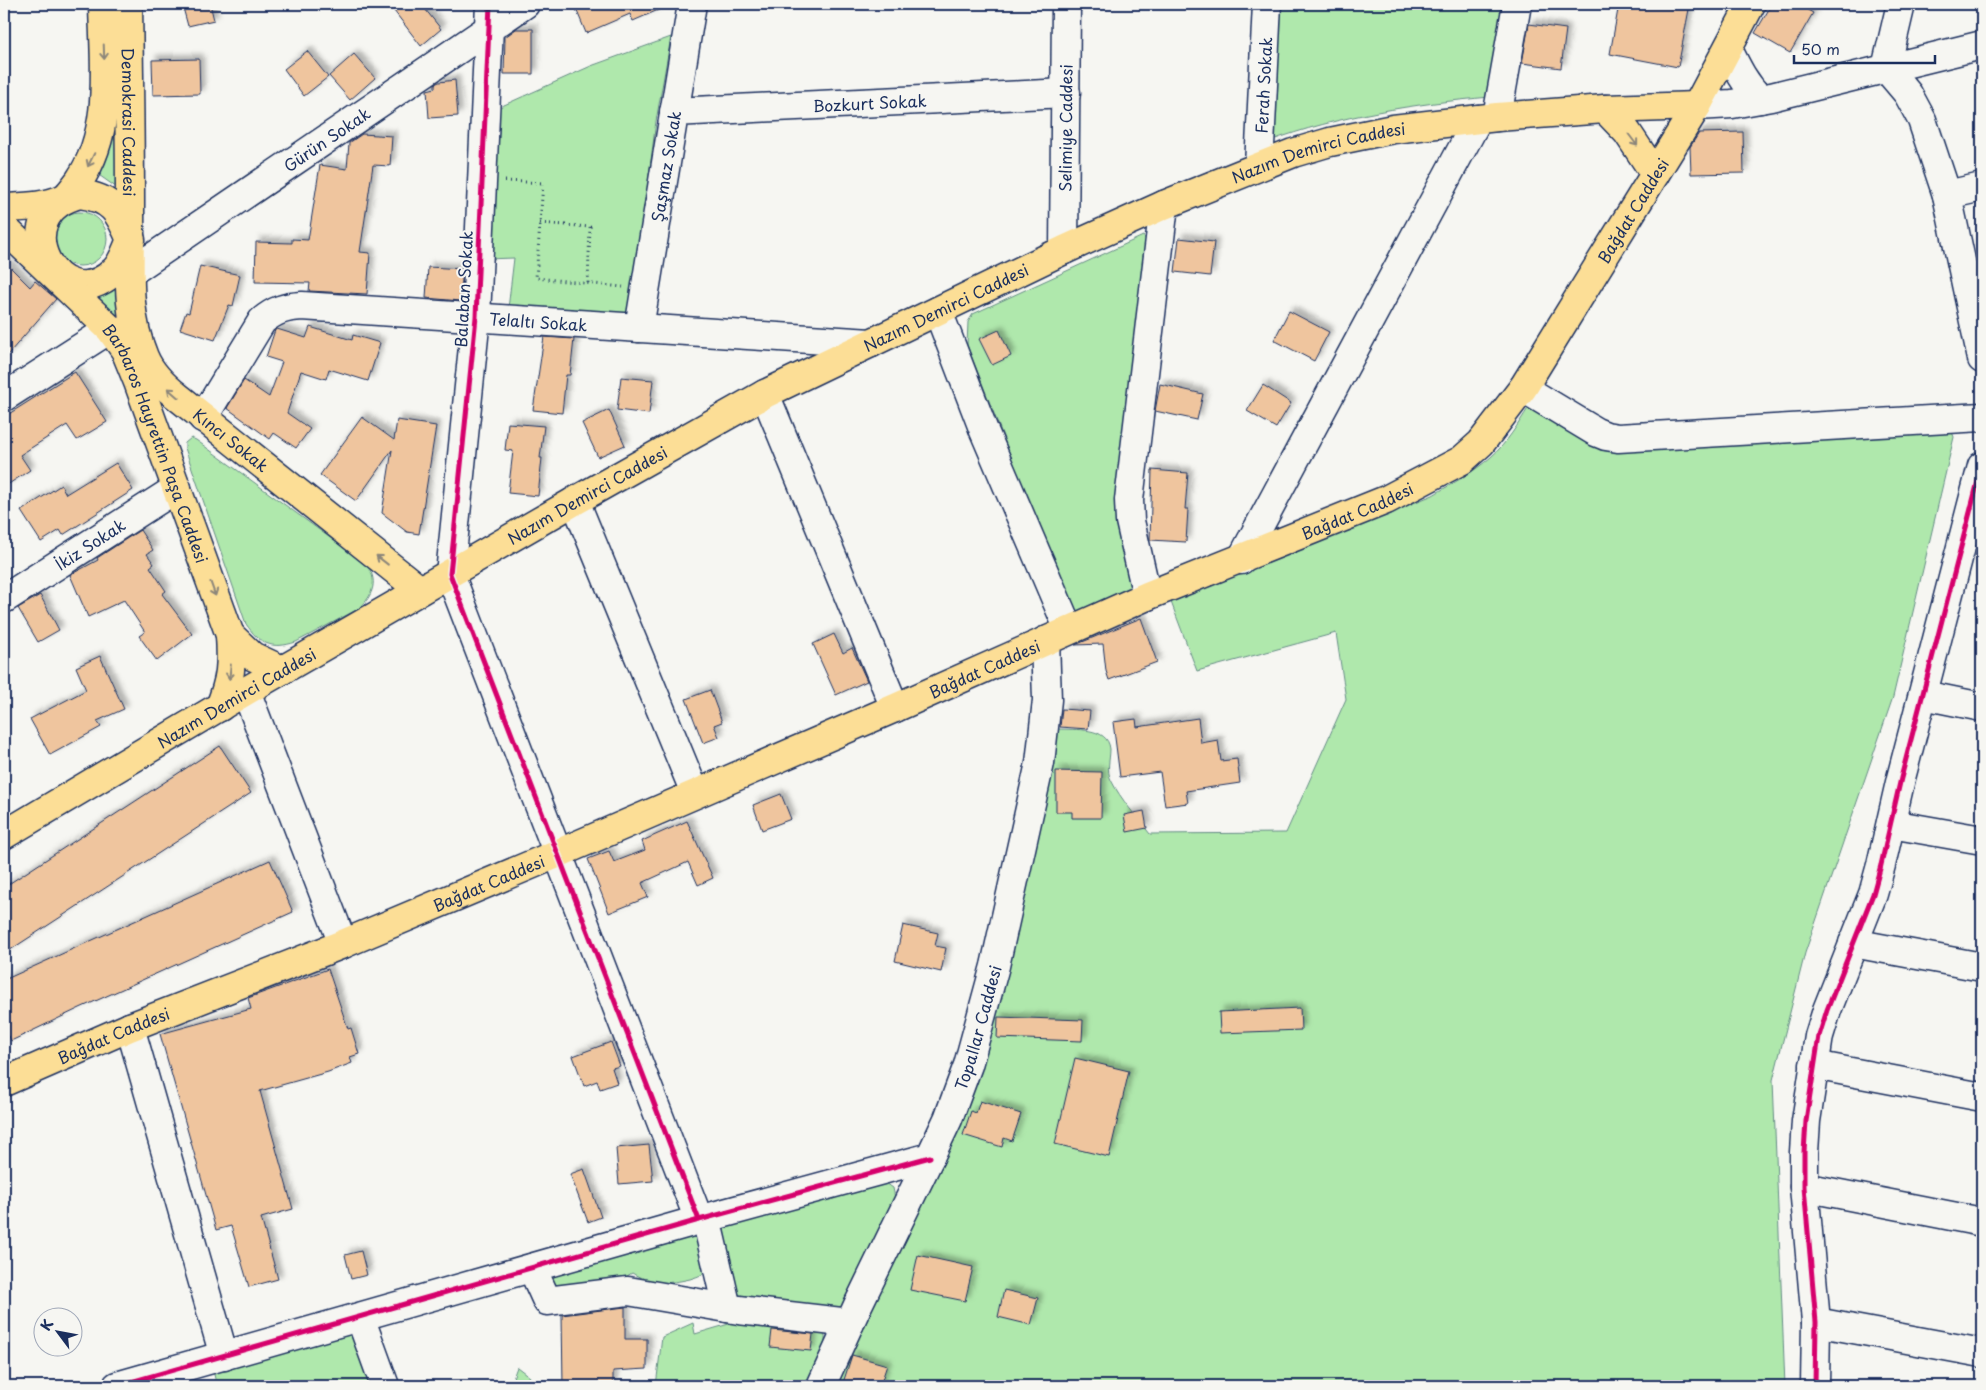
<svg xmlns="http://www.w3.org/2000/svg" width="1986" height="1390" viewBox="0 0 1986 1390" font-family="'Playpen Sans',sans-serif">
<defs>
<filter id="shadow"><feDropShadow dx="4.5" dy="-4.5" stdDeviation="2.5" flood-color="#0004"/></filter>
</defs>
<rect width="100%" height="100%" fill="#f6f6f2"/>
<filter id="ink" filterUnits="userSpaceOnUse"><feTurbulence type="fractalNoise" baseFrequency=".02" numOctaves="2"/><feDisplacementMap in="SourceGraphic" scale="10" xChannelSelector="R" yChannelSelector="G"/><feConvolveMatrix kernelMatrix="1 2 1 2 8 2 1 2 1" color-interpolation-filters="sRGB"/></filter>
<g filter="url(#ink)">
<g fill="#afe8ac" stroke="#658c85">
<path d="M1275 4H1506L1490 97C1413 104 1341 115 1267 142Z"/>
<polygon points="671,37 656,121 630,324 508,309 514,258 485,259 493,110 591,66"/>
<polygon points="118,51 120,190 96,173"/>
<circle cx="80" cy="239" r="27"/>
<polygon points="1143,236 1148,242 1132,590 1074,617 967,345 968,322 973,314"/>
<polygon points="115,287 122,328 93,296"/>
<path d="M1529 407 1600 450 1615 452 1913 431 1952 432 1954 437 1893 697 1805 953 1773 1080 1785 1386H834L933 1178 1057 729C1074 730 1108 726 1110 749 1110 760 1106 770 1111 780 1121 800 1137 817 1150 834L1286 833 1346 699 1336 633 1197 671 1171 602 1433 495C1453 483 1474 472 1491 457 1507 443 1518 424 1529 407Z"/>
<path d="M191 438 196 440 366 564C379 580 373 595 360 608L296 642C271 650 260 644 246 624L185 448V443Z"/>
<polygon points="886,1183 893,1188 896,1203 845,1304 837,1311 735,1299 717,1227"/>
<path d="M695 1232 710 1267C704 1275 699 1276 690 1279 668 1284 652 1285 632 1273L627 1276 623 1283 561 1298 545 1279Z"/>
<path d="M746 1319 824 1331C829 1349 816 1370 808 1386H656L662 1337 693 1323 695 1334Z"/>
<polygon points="357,1326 376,1386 225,1386 216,1383 212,1366"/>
<polygon points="517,1367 530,1377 531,1386 510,1386"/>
</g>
<g fill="#efc59e" stroke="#1b2f5e" filter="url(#shadow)">
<polygon points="182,4 210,4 214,20 188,26"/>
<polygon points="403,4 421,4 441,29 421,46 394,11"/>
<polygon points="574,4 672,4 633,21 630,14 586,33"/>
<polygon points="1619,4 1690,4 1678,67 1610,54"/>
<polygon points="1772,4 1797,4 1813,13 1790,53 1755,33"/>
<polygon points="1529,24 1566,29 1561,68 1522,63"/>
<polygon points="516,29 533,29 533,74 504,74 505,37"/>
<polygon points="307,51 328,77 304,96 284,69"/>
<polygon points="354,54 375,78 350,100 329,76"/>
<polygon points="199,59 200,94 153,95 152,60"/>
<polygon points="455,80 458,116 429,118 427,90 435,88 435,84 439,82"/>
<polygon points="1743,132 1744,173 1691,174 1690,147 1699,133"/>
<polygon points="362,134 392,136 390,166 373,165 360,252 370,253 367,294 309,291 310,283 255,282 256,242 292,243 292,239 308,240 320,165 347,169 349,143"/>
<polygon points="1179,238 1214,242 1210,276 1175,272"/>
<polygon points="4,261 30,287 35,281 56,299 4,359"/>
<polygon points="200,266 240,275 233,306 229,305 215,340 180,329 186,312 189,313"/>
<polygon points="428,267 463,269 460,301 426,298"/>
<polygon points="1289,311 1329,332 1314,361 1274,340"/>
<polygon points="310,327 352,340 353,335 380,343 368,381 329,369 326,379 301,371 287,413 310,429 296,448 274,433 270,439 227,408 244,380 269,397 282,362 266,357 275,330 277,329 306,338"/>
<polygon points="999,330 1011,356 992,365 979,339"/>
<polygon points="544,337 574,339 570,375 566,375 562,413 533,410"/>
<polygon points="75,372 107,422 77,440 67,425 20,455 30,470 4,487 4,417"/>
<polygon points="621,377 653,380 649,414 617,410"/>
<polygon points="1160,384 1203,394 1197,420 1155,411"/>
<polygon points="1263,385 1291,403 1276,428 1247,411"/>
<polygon points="609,410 625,445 598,457 582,423"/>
<polygon points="362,417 394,440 397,420 436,426 419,534 407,532 382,513 392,450 356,501 320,475"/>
<polygon points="508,423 544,426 540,458 542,458 538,496 508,493 513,451 505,450"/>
<polygon points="116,463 133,490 63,535 60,530 41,542 21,511 61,485 66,494"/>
<polygon points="1152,470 1188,473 1185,509 1188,509 1186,542 1150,540"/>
<polygon points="140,530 153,550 147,554 154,564 150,567 166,591 162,594 192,634 157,661 139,636 145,632 124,600 88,617 70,575 98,560 97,558"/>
<polygon points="40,595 59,630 38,642 18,608"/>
<polygon points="1141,618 1157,662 1109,680 1106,671 1103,644 1075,645"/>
<polygon points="834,634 843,653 852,648 867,681 836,695 813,644"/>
<polygon points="100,656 124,709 97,721 101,727 50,755 30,719 86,690 76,667"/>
<polygon points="710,690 722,722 714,725 719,737 703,743 686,699"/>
<polygon points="1062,709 1090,711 1088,729 1060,727"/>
<polygon points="1198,718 1201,743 1218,740 1221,761 1237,759 1240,783 1186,791 1188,803 1165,806 1160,772 1120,777 1113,722 1136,719 1137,727"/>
<polygon points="220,746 251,793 4,954 4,887"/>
<polygon points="1056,771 1102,772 1101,818 1072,818 1072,812 1056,812"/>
<polygon points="781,794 791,819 762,830 753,805"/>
<polygon points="1144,811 1147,828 1127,832 1124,815"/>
<polygon points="687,821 713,878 698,885 688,862 642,883 648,897 609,913 588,859 609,851 614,862 645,850 642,841"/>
<polygon points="270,860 293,912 80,1008 11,1041 9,1036 4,1038 4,980"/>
<polygon points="903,925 938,933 935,946 946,948 941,972 895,961"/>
<polygon points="328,969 348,1029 351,1028 359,1054 350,1057 352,1063 328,1072 260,1091 293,1209 261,1218 278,1279 249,1287 231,1226 216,1230 160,1034 251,1009 248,998"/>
<polygon points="1300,1008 1301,1030 1220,1033 1219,1012"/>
<polygon points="998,1017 1083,1020 1082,1041 997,1038"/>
<polygon points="611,1042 620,1066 612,1068 617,1083 600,1089 597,1081 584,1086 573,1056"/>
<polygon points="1075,1058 1129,1071 1109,1157 1055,1144"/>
<polygon points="980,1101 1021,1114 1012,1141 1004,1138 1002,1147 963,1135 971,1111 976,1113"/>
<polygon points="649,1145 653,1181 619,1184 616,1148"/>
<polygon points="584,1169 601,1217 588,1222 570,1174"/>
<polygon points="361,1251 367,1275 351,1279 345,1255"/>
<polygon points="918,1255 973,1267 965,1301 910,1290"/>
<polygon points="1004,1290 1038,1298 1031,1325 998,1317"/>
<polygon points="625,1307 625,1339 647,1339 647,1369 613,1371 613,1386 563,1386 562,1315"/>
<polygon points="772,1330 813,1334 811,1351 770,1347"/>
<polygon points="852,1355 887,1365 880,1386 842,1386"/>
</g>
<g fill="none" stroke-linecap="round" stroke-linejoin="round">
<defs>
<g id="minor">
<polyline points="490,4 476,317 450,574 699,1220"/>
<polyline points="1901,4 1886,68 1908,94 1922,120 1947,195 1982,359"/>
<path d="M1728 49C1737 68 1745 84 1760 99"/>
<polyline points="1697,106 1732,104 1771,97 1982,45"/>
<path id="s1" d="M674 112 1066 93"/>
<polyline points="1497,117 1517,4"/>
<path id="s2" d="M1259 166 1267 4"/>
<polyline points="1947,195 1982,187"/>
<path id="s3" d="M1064 250 1066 4"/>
<path id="s4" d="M128 274 525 4"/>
<polyline points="938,311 984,431 1069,630"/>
<path id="s5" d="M639 328 692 4"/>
<polyline points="1523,388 1596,432 1606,436 1618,438 1982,417"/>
<polyline points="765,394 895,708"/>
<polyline points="4,397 110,329"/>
<path id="s6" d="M203 418 262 321C275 310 285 307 302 306L871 343"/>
<polyline points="575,501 695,793"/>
<polyline points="1241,560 1478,119"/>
<polyline points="1147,596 1130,521 1129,500 1164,205"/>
<path id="s7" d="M4 599 177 488"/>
<polyline points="246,691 343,944"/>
<polyline points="1923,695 1982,707"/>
<polyline points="1891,824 1982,840"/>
<polyline points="1853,943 1982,967"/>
<polyline points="130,1027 224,1356"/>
<polyline points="1814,1065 1982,1097"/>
<polyline points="1804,1187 1982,1222"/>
<polyline points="706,1218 727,1308"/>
<polyline points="532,1268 547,1301 628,1291 739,1310 850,1323"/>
<polyline points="360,1317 385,1386"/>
<polyline points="1816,1322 1982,1353"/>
<polyline points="117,1386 699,1220 930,1157"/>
<path id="s8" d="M821 1386 858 1305 930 1157 948 1119 968 1065 995 966 1040 763 1047 700 1045 641"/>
<polyline points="1815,1386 1816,1322 1804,1187 1804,1152 1806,1121 1819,1036 1827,1010 1873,894 1881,865 1901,778 1982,466"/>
</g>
<g id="major">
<path id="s9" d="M128 4C129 72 130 141 130 210 131 260 124 310 144 357 151 374 164 386 178 397L420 590"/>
<polyline points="1605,109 1627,132 1655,174"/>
<path d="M80 194C112 198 119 212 131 240 126 250 123 263 114 271 59 324 0 214 80 194Z"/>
<path d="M4 208C23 207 46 207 64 198 69 195 75 186 79 181 114 129 104 64 103 4"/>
<path id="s10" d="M4 228 110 329 125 350 138 382 230 635C232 665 231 679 220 707"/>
<polyline points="230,635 252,656 282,670"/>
<path id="s11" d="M4 835 246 691 575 501 765 394 1064 250 1164 205 1293 153 1330 142 1393 129 1497 117 1605 109 1697 106"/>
<path id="s12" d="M4 1082 130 1027 343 944 559 853 895 708 1147 596 1386 500 1462 460 1481 443 1523 388 1697 106 1751 4"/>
</g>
</defs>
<use href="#minor" stroke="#1b2f5e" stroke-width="31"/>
<use href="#major" stroke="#1b2f5e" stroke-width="31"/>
<g stroke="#1b2f5e" stroke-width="3" stroke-dasharray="1 4" stroke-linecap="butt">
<polyline points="505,181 543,183 536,278 623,287"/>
<polyline points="540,223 590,227 588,283"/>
</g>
<use href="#minor" stroke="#f6f6f2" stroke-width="28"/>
<use href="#major" stroke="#fcde96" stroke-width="28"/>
<defs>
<g id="cycleway">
<polyline points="490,4 476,317 450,574 699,1220"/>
<polyline points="117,1386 699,1220 930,1157"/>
<polyline points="1815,1386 1816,1322 1804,1187 1804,1152 1806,1121 1819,1036 1827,1010 1873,894 1881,865 1901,778 1982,466"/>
</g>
</defs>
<use href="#cycleway" stroke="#f6f6f2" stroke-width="8"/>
<use href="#cycleway" stroke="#d6006c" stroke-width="5"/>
</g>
<defs><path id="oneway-shaft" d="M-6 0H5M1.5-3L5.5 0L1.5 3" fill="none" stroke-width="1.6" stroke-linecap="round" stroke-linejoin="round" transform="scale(1.25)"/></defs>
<g stroke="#8c867a">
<use href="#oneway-shaft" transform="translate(104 52) rotate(88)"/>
<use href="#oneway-shaft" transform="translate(1633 140) rotate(53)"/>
<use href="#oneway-shaft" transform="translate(91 160) rotate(116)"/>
<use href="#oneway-shaft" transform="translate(173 393) rotate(-139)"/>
<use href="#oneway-shaft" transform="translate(382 560) rotate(-142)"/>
<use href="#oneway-shaft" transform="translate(213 589) rotate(70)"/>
<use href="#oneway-shaft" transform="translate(230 672) rotate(96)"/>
</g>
</g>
<g text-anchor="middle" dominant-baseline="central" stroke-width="4" stroke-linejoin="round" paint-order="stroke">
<g font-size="16" fill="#1b2f5e" stroke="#f6f6f2">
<text stroke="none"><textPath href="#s2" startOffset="81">Ferah Sokak</textPath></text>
<text stroke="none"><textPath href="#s1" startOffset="196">Bozkurt Sokak</textPath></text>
<text stroke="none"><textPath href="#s9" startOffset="118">Demokrasi Caddesi</textPath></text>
<text stroke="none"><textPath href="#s3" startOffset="122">Selimiye Caddesi</textPath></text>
<text stroke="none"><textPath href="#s4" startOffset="240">Gürün Sokak</textPath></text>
<text stroke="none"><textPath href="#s11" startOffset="1485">Nazım Demirci Caddesi</textPath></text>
<text stroke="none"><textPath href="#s5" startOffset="164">Şaşmaz Sokak</textPath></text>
<text stroke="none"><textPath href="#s12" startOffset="1889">Bağdat Caddesi</textPath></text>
<text transform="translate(463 289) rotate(-87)">Balaban Sokak</text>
<text stroke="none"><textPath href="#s11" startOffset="1080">Nazım Demirci Caddesi</textPath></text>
<text stroke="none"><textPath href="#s6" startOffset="394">Telaltı Sokak</textPath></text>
<text stroke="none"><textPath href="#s9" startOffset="476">Kıncı Sokak</textPath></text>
<text stroke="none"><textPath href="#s10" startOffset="270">Barbaros Hayrettin Paşa Caddesi</textPath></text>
<text stroke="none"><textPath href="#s11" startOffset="675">Nazım Demirci Caddesi</textPath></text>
<text stroke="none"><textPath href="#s12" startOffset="1469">Bağdat Caddesi</textPath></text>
<text stroke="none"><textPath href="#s7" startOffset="102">İkiz Sokak</textPath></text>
<text stroke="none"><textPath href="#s12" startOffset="1064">Bağdat Caddesi</textPath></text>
<text stroke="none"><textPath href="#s11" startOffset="270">Nazım Demirci Caddesi</textPath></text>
<text stroke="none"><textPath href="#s12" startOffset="524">Bağdat Caddesi</textPath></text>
<text stroke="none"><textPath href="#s8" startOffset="392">Topallar Caddesi</textPath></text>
<text stroke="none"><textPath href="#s12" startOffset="119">Bağdat Caddesi</textPath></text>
</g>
</g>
<rect width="1986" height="1390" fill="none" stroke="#f6f6f2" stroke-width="20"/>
<rect x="10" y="10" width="1966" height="1370" fill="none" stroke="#1b2f5e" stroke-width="2" filter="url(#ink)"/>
<g transform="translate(58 1332) rotate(302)"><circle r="24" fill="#f6f6f2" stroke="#9ea6b7"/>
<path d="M0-4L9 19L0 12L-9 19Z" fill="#1b2f5e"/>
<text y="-8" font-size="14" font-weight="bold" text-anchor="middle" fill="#1b2f5e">K</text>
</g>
<path d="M1794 55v8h141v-8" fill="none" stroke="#1b2f5e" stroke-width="2.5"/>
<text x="1801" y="55" font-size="15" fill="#1b2f5e" stroke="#f6f6f2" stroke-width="4" paint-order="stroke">50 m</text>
</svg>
